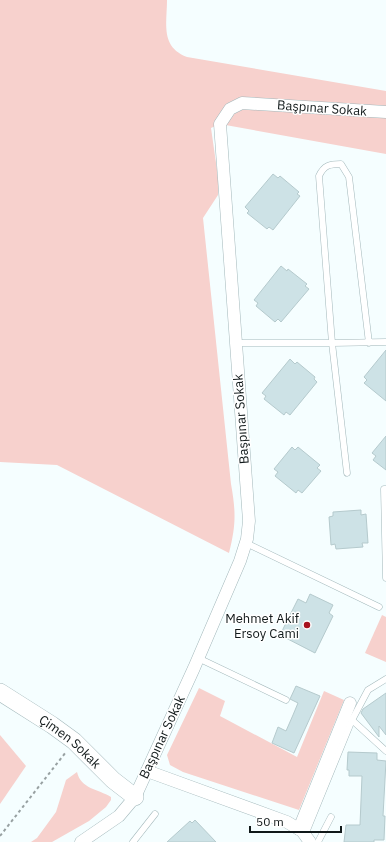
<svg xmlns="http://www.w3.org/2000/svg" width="386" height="842" viewBox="0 0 386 842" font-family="'IBM Plex Sans',sans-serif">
<rect width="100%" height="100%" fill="#f5feff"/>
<g fill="#f7d1cd">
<path d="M0 0H167C167 23 160 47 187 57L386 91V154L220 124 211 128 219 184 218 195 203 218 231 484C236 512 236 525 229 553L57 465 0 462Z"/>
<polygon points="382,615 386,617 386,662 365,653"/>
<polygon points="199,688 225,701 220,716 297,757 324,691 344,700 299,810 183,772 170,765 167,755"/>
<polygon points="0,735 26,766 0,804"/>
<path d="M77 772C81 789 98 789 111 797V800L106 807 89 821 52 842H31L37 838 56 812 66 780Z"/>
</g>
<g fill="#cde2e6" stroke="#b5cacd">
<polygon points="273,174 278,178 280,176 299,192 297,194 300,196 273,230 269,227 267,229 247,213 249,211 245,207"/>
<polygon points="281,266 287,271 288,269 307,284 305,286 309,289 281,322 278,319 275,322 256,306 258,303 254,300"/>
<polygon points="386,350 386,401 364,383 367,380 364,377"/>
<polygon points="290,359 295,364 297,362 315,377 314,379 317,382 290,415 286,412 284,415 264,399 266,396 262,393"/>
<polygon points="386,436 386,470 373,460 376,456 372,453"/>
<polygon points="292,447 295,450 298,447 320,465 317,468 321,471 302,493 298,490 296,493 275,476 278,472 274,469"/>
<polygon points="361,510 361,515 366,514 368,543 362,543 363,547 336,549 335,544 331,545 329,517 333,516 333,512"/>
<polygon points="310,594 333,605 329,613 333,616 315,653 280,635 298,599 306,603"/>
<polygon points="296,686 320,696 294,753 272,743 278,727 286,731 293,715 298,703 290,699"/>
<polygon points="386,693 386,735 379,726 379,737 361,713 363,709"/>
<polygon points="348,752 377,753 377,760 386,761 383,816 385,816 384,840 374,840 374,842 344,842 346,825 360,825 362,776 349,776 349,770 347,770"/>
<polygon points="195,820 216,842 167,842 190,821 192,823"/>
</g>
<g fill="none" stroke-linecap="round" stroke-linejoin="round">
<defs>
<g id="lane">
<polyline points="236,343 332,343 347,473"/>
<path d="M369 343 349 177 341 164C330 164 324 165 319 176L332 343 386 342"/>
<polyline points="386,489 384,489 386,578"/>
<polyline points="246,543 379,607"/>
<polyline points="198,658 286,700"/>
<polyline points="352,720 386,751"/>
<polyline points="305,835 352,720 368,690 386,679"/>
<polyline points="133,842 155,814"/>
<polyline points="318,842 331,817"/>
</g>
<g id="street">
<polyline points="147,771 287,822 302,831 310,842"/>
<polyline points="299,829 350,703"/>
<polyline points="81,842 119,816 135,797 194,668 240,561 247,539 249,521 220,124 230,109 242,103 386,112"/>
</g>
<g id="secondary">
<path id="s1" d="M0 692 52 725 74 741 113 780 135 797"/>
</g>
</defs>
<use href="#lane" stroke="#a3b8bb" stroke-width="7"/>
<use href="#street" stroke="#a3b8bb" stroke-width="13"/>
<use href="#secondary" stroke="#a3b8bb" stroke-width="18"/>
<polyline stroke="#98a1a2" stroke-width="2" stroke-dasharray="3 3" stroke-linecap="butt" points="0,836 66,752"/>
<use href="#lane" stroke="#fff" stroke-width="6"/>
<use href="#street" stroke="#fff" stroke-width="12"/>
<use href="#secondary" stroke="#fff" stroke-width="17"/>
</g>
<circle fill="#a8131f" stroke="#fff" stroke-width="1.5" cx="307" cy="625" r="4"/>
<g text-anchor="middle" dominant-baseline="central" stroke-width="3" stroke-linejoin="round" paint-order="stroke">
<g font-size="13" fill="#101819" stroke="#fff">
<text transform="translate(322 108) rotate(4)">Başpınar Sokak</text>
<text transform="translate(241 419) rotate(-94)">Başpınar Sokak</text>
<text transform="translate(162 737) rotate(-65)">Başpınar Sokak</text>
<text stroke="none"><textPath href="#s1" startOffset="86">Çimen Sokak</textPath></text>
</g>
<g font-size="13" fill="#101819" stroke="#fff" text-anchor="end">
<text x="299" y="618">Mehmet Akif<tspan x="299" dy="15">Ersoy Cami</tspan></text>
</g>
</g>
<path d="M250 826v6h91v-6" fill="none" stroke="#101819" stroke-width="2"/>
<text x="256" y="826" font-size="12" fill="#101819" stroke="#ffffff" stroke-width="3" paint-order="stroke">50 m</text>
</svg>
